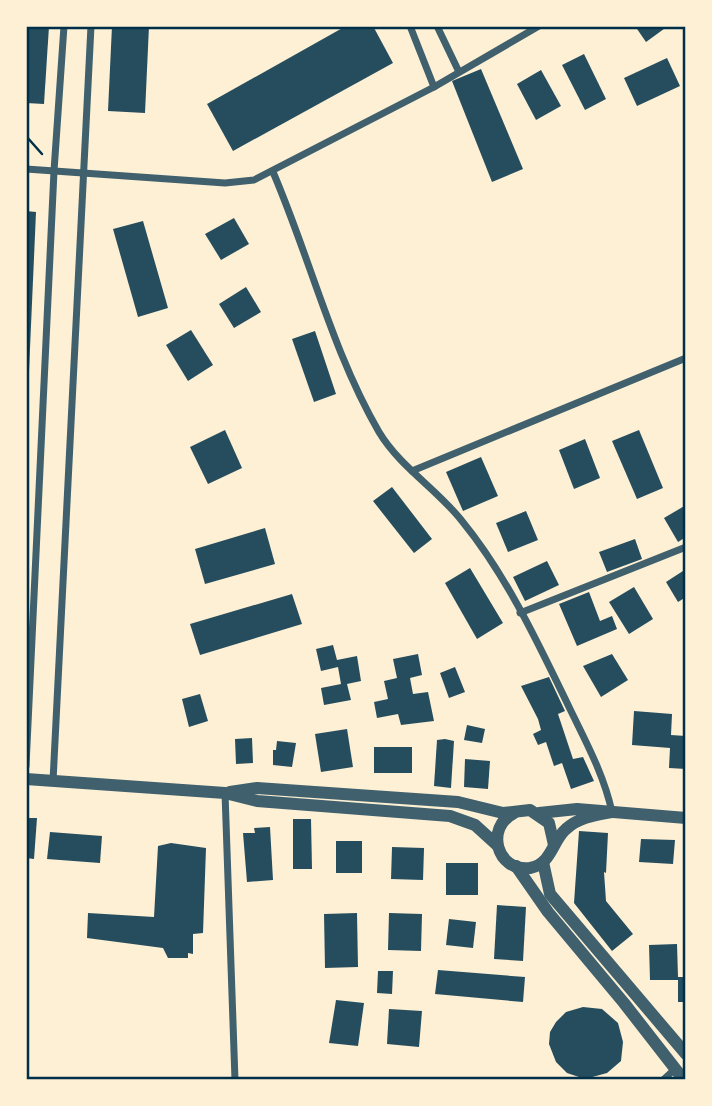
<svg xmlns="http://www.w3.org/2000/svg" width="712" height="1106" viewBox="0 0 712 1106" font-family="Figtree,sans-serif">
<rect width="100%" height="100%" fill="#fdf0d5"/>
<g fill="#264d5e">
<polygon points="26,26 49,26 44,104 26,103"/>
<polygon points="112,26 149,26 145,113 108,111"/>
<polygon points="346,26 373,26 393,63 233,151 207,104"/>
<polygon points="635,26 668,26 646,42"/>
<polygon points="584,54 606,99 585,110 562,65"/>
<polygon points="667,58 680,86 637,106 624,78"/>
<polygon points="481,69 523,169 492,182 452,81"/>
<polygon points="541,70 561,106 536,120 517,84"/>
<polygon points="26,211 36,212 29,371 26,371"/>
<polygon points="234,218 249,244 221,260 205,234"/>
<polygon points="143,221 168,308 138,317 113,229"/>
<polygon points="246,287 261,312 234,328 219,304"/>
<polygon points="191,330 213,365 188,381 166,345"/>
<polygon points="315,331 336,394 314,402 292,339"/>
<polygon points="225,430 242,468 208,484 190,447"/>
<polygon points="639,430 663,488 637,499 612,441"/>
<polygon points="585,439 600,478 574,489 559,450"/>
<polygon points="481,457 498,496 463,511 446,472"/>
<polygon points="392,487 432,539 414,553 373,501"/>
<polygon points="686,505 686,537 678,542 664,518"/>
<polygon points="526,511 538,540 508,552 496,523"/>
<polygon points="265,528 275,564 205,584 195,549"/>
<polygon points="635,539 642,559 607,572 599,552"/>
<polygon points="547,561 559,585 525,601 513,577"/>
<polygon points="470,568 503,623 477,639 445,583"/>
<polygon points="686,569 686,597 678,602 666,582"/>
<polygon points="634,587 653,619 629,634 609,602"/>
<polygon points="589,592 600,621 612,616 617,629 577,646 559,604"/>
<polygon points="292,594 302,624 200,655 190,624"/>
<polygon points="333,645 337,660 357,656 361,681 347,684 351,700 324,705 321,688 341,684 338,667 321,671 316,649"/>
<polygon points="418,654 422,675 410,678 413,694 428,692 434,721 401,725 398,714 377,718 374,702 388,699 384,681 397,678 393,659"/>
<polygon points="612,654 628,680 601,697 583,666"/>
<polygon points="455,667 465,692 449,698 440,673"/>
<polygon points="549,677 565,711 558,714 573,759 583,757 594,781 571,789 562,763 554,766 546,742 538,745 533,734 541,730 538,719 521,686"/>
<polygon points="200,694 208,721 189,727 182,699"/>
<polygon points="634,711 672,714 671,735 686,736 686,769 669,768 670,748 632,745"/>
<polygon points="467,725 485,729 482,743 464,740"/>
<polygon points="347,729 353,767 321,772 315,734"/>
<polygon points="252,738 253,763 236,764 235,739"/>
<polygon points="445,739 454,741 451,788 434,786 437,740"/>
<polygon points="277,741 296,743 292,767 273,765 273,750 276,750"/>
<rect x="374" y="747" width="38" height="26"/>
<polygon points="465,759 490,761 488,789 464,787"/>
<polygon points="26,818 37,818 34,859 26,858"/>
<polygon points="293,819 311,819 312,869 293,869"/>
<polygon points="270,827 273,880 247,882 243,833 255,833 254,828"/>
<polygon points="579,831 608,833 606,873 604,872 606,901 633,934 612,951 574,903"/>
<polygon points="50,832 102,836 100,863 47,859"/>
<polygon points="641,839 675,840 673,864 639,862"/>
<rect x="336" y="841" width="26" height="32"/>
<polygon points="171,843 206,848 203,933 193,934 193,954 188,953 188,958 168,958 163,948 87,938 88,913 154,917 158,846"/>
<polygon points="392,847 424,848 423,880 391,879"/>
<rect x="446" y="863" width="32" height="32"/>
<polygon points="497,905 526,907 523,961 494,959"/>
<polygon points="357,913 358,967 325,968 324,914"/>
<polygon points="389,913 422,914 421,951 388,950"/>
<polygon points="449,919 476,922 473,948 446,945"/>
<polygon points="677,944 678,977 686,977 686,1002 678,1002 678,980 650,980 649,945"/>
<polygon points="438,970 525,977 523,1002 435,994"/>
<polygon points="378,971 393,971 392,994 377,993"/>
<polygon points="336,1000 364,1003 358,1046 329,1043"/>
<polygon points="583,1007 602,1009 618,1023 623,1042 621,1061 607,1073 585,1079 567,1073 556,1062 549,1044 550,1032 556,1022 566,1012"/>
<polygon points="389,1009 422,1011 419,1047 387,1044"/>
</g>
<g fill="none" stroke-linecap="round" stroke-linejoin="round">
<polyline stroke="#003049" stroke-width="2.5" points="26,136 42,154"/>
<g stroke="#3f606c" stroke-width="7">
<polyline points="410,26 434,87"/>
<polyline points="437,26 459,72"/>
<polyline points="26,169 225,183 254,180 434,87 539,26"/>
<path d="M273 172C310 258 332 351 379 432 400 467 437 489 462 521 507 576 539 645 570 709 586 742 604 775 612 812"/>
<polyline points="412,471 686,358"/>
<polyline points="520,613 686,547"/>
<polyline points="26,766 54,171 64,26"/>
<polyline points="53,781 91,26"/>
<polyline points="225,793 235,1080"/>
<polyline points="663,1080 675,1069"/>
</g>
<g stroke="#3f606c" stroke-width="12">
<polyline points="26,779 225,793 257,801 450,816 475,825 497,845"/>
<polyline points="230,792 257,788 458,802 503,813 530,810 549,823 554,845"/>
<path d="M514 813C485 827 496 872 530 868 552 864 552 841 566 829 579 817 596 815 612 812"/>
<polyline points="539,813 577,809 686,818"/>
<polyline points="543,862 550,894 686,1054"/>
<polyline points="516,866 548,912 624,1003 684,1080"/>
</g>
</g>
<rect width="712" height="1106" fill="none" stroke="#fdf0d5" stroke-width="56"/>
<rect x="28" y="28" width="656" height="1050" fill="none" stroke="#003049" stroke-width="2.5"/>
</svg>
